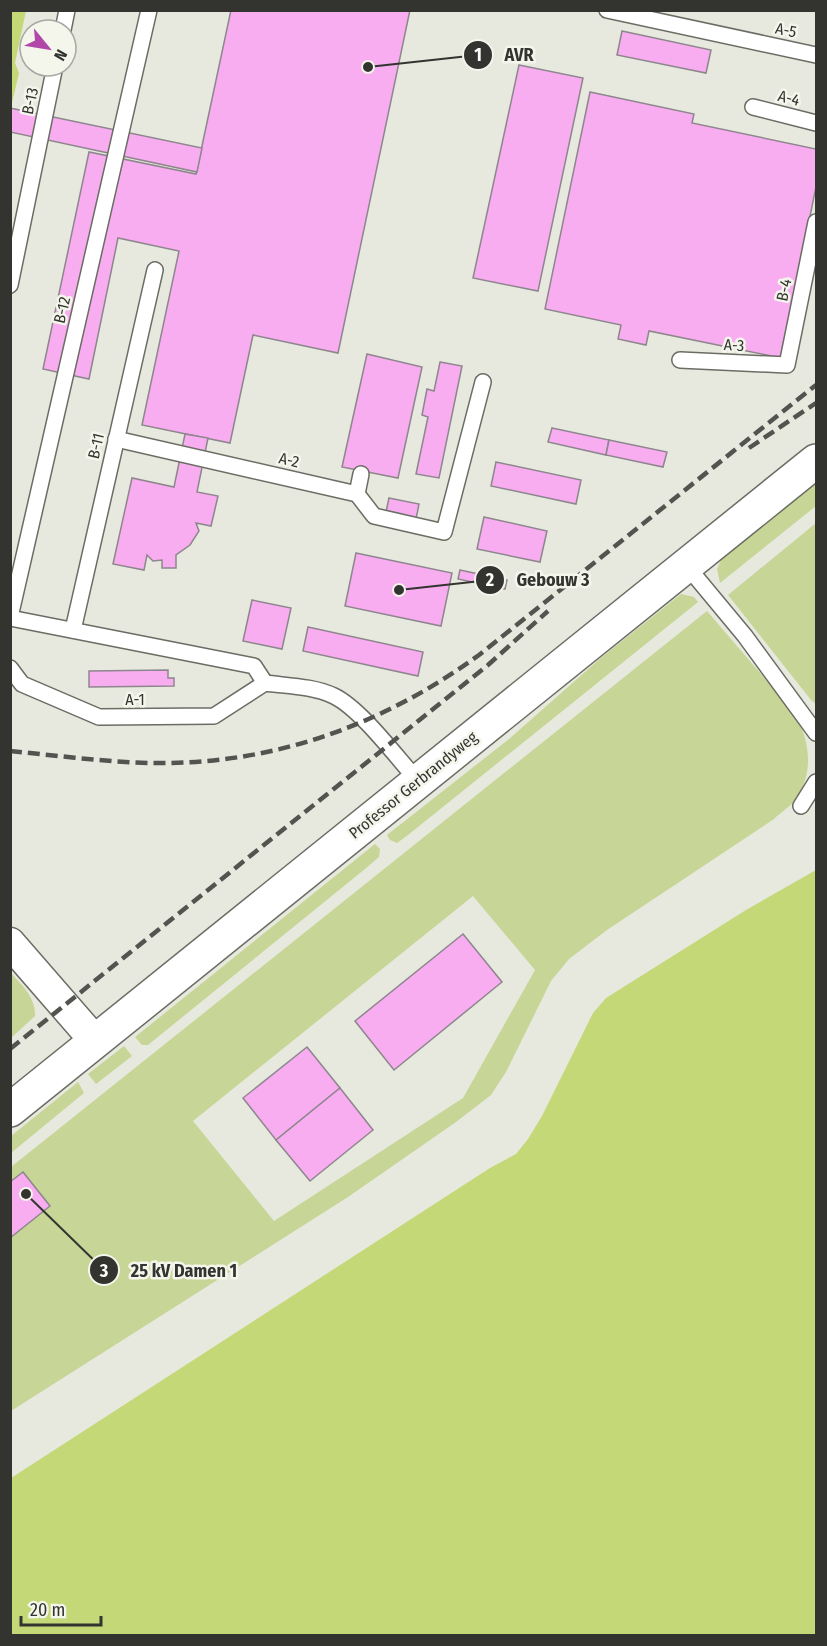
<svg xmlns="http://www.w3.org/2000/svg" width="827" height="1646" viewBox="0 0 827 1646" font-family="'Fira Sans Condensed',sans-serif">
<rect width="100%" height="100%" fill="#e7e9df"/>
<g fill="#c7d596" fill-rule="evenodd">
<polygon points="816,484 816,506 720,583 717,569 722,558"/>
<polygon points="816,523 816,704 811,700 728,595"/>
<polygon points="681,594 694,597 698,602 408,835 397,843 390,840 387,835 509,739 602,657"/>
<path d="M707 611 796 715C809 741 814 769 798 796 793 805 781 812 774 819L607 930 569 959 551 981 506 1072 491 1095 456 1122 348 1197 11 1411V1167ZM473 896 535 970 463 1098 274 1221 193 1121Z"/>
<polygon points="375,844 380,849 379,857 365,869 148,1045 142,1045 135,1037"/>
<path d="M10 972C22 985 36 998 35 1016L11 1038Z"/>
<polygon points="124,1046 132,1056 96,1084 88,1074"/>
<polygon points="78,1082 84,1093 11,1153 11,1136"/>
</g>
<g fill="#c5d878">
<polygon points="10,11 26,11 15,63 19,73 12,103 10,103"/>
<polygon points="816,870 816,1635 11,1635 11,1478 490,1168 516,1154 528,1139 542,1116 593,1013 606,998 746,910"/>
</g>
<g fill="#f8adf1" stroke="#8e868d" stroke-width="1.5">
<polygon points="231,10 410,10 338,353 253,335 230,443 142,425 179,251 118,238 89,379 43,369 89,152 196,174"/>
<polygon points="622,31 711,50 706,73 617,55"/>
<polygon points="519,65 583,78 538,291 473,278"/>
<polygon points="590,92 694,114 692,123 816,149 816,187 781,358 649,331 646,345 618,339 621,325 545,309"/>
<polygon points="10,108 202,148 197,172 10,132"/>
<polygon points="367,354 422,367 398,478 342,467"/>
<polygon points="440,362 462,366 439,478 416,474 428,417 422,415 427,389 434,391"/>
<polygon points="552,428 609,440 606,455 548,442"/>
<polygon points="185,434 208,438 197,492 218,496 211,526 196,523 199,531 190,545 176,555 176,568 162,568 162,560 153,561 147,555 144,570 113,564 132,478 174,487"/>
<polygon points="609,440 667,452 663,467 606,455"/>
<polygon points="496,462 581,480 576,504 491,486"/>
<polygon points="389,498 419,504 416,519 386,512"/>
<polygon points="484,517 547,531 540,562 477,549"/>
<polygon points="356,553 452,573 441,626 345,606"/>
<polygon points="460,570 507,580 505,589 458,579"/>
<polygon points="252,600 291,608 282,649 243,641"/>
<polygon points="308,627 423,652 418,676 303,651"/>
<polygon points="168,670 168,678 174,678 174,686 89,687 89,671"/>
<polygon points="463,934 502,982 394,1070 355,1021"/>
<polygon points="307,1047 340,1088 276,1140 243,1098"/>
<polygon points="340,1088 373,1130 310,1181 276,1140"/>
<polygon points="23,1172 50,1206 10,1238 10,1182"/>
</g>
<g fill="none" stroke-linecap="round" stroke-linejoin="round">
<defs>
<g id="lane">
<polyline points="607,10 816,55"/>
<polyline points="63,30 67,10"/>
<polyline points="753,107 816,123"/>
<polyline points="10,285 55,66"/>
<polyline points="680,360 787,365 816,222"/>
<polyline points="116,439 357,494 374,516 444,532 483,382"/>
<polyline points="357,494 361,474"/>
<polyline points="686,565 745,636 816,733"/>
<polyline points="10,617 149,10"/>
<polyline points="10,618 254,666 265,683"/>
<polyline points="73,630 155,270"/>
<path d="M10 668 22 684 99 717 214 716 265 683C287 686 313 686 334 696 361 709 397 758 419 782"/>
<polyline points="801,806 816,782"/>
</g>
<polyline id="street" points="10,943 96,1042"/>
<polyline id="secondary" points="10,1110 816,461"/>
</defs>
<use href="#lane" stroke="#6b6d64" stroke-width="18"/>
<use href="#street" stroke="#6b6d64" stroke-width="33"/>
<use href="#secondary" stroke="#6b6d64" stroke-width="36"/>
<use href="#lane" stroke="#fff" stroke-width="15"/>
<use href="#street" stroke="#fff" stroke-width="30"/>
<use href="#secondary" stroke="#fff" stroke-width="33"/>
<g stroke="#53544f" stroke-width="4.5" stroke-dasharray="12 6" stroke-linecap="butt">
<polyline points="749,448 816,403"/>
<path d="M10 751C63 756 117 764 170 763 283 761 387 722 479 655L816 385"/>
<polyline points="10,1049 488,665 548,611"/>
</g>
</g>
<g text-anchor="middle" dominant-baseline="central" stroke-width="5" stroke-linejoin="round" paint-order="stroke">
<g font-size="16" fill="#333430" stroke="#f4f6ec">
<text transform="translate(786 30) rotate(12)">A-5</text>
<text transform="translate(789 98) rotate(15)">A-4</text>
<text transform="translate(30 101) rotate(-78)">B-13</text>
<text transform="translate(784 290) rotate(-78)">B-4</text>
<text transform="translate(62 310) rotate(-77)">B-12</text>
<text transform="translate(734 345) rotate(3)">A-3</text>
<text transform="translate(96 446) rotate(-77)">B-11</text>
<text transform="translate(289 460) rotate(13)">A-2</text>
<text x="135" y="699">A-1</text>
<text transform="translate(413 785) rotate(-39)">Professor Gerbrandyweg</text>
</g>
</g>
<path fill="none" stroke="#333430" stroke-width="2" d="M368 67L478 55M399 590L490 580M26 1194L104 1270"/>
<g fill="#333430" stroke="#f4f6ec" stroke-width="2">
<circle cx="368" cy="67" r="6"/>
<circle cx="399" cy="590" r="6"/>
<circle cx="26" cy="1194" r="6"/>
<circle cx="478" cy="55" r="15"/>
<circle cx="490" cy="580" r="15"/>
<circle cx="104" cy="1270" r="15"/>
</g>
<g font-size="18" text-anchor="middle" font-weight="bold" fill="#fff">
<text x="478" y="61">1</text>
<text x="490" y="586">2</text>
<text x="104" y="1277">3</text>
</g>
<g font-size="18" text-anchor="middle" font-weight="bold" fill="#333430" stroke="#f4f6ec" stroke-width="5" stroke-linejoin="round" paint-order="stroke">
<text x="519" y="61">AVR</text>
<text x="553" y="586">Gebouw 3</text>
<text x="184" y="1277">25 kV Damen 1</text>
</g>
<rect width="827" height="1646" fill="none" stroke="#333430" stroke-width="24"/>
<g transform="translate(48 48) rotate(120)"><circle r="28" fill="#f4f6ec" stroke="#a7a8a1" stroke-width="1.5"/>
<path d="M0-4.5L10 22L0 15L-10 22Z" fill="#b047a9"/>
<text y="-9" font-size="16" font-weight="bold" text-anchor="middle" fill="#333430">N</text>
</g>
<path d="M21 1616v9h80v-9" fill="none" stroke="#333430" stroke-width="3"/>
<text x="30" y="1616" font-size="18" fill="#333430" stroke="#f4f6ec" stroke-width="4.5" paint-order="stroke">20 m</text>
</svg>
